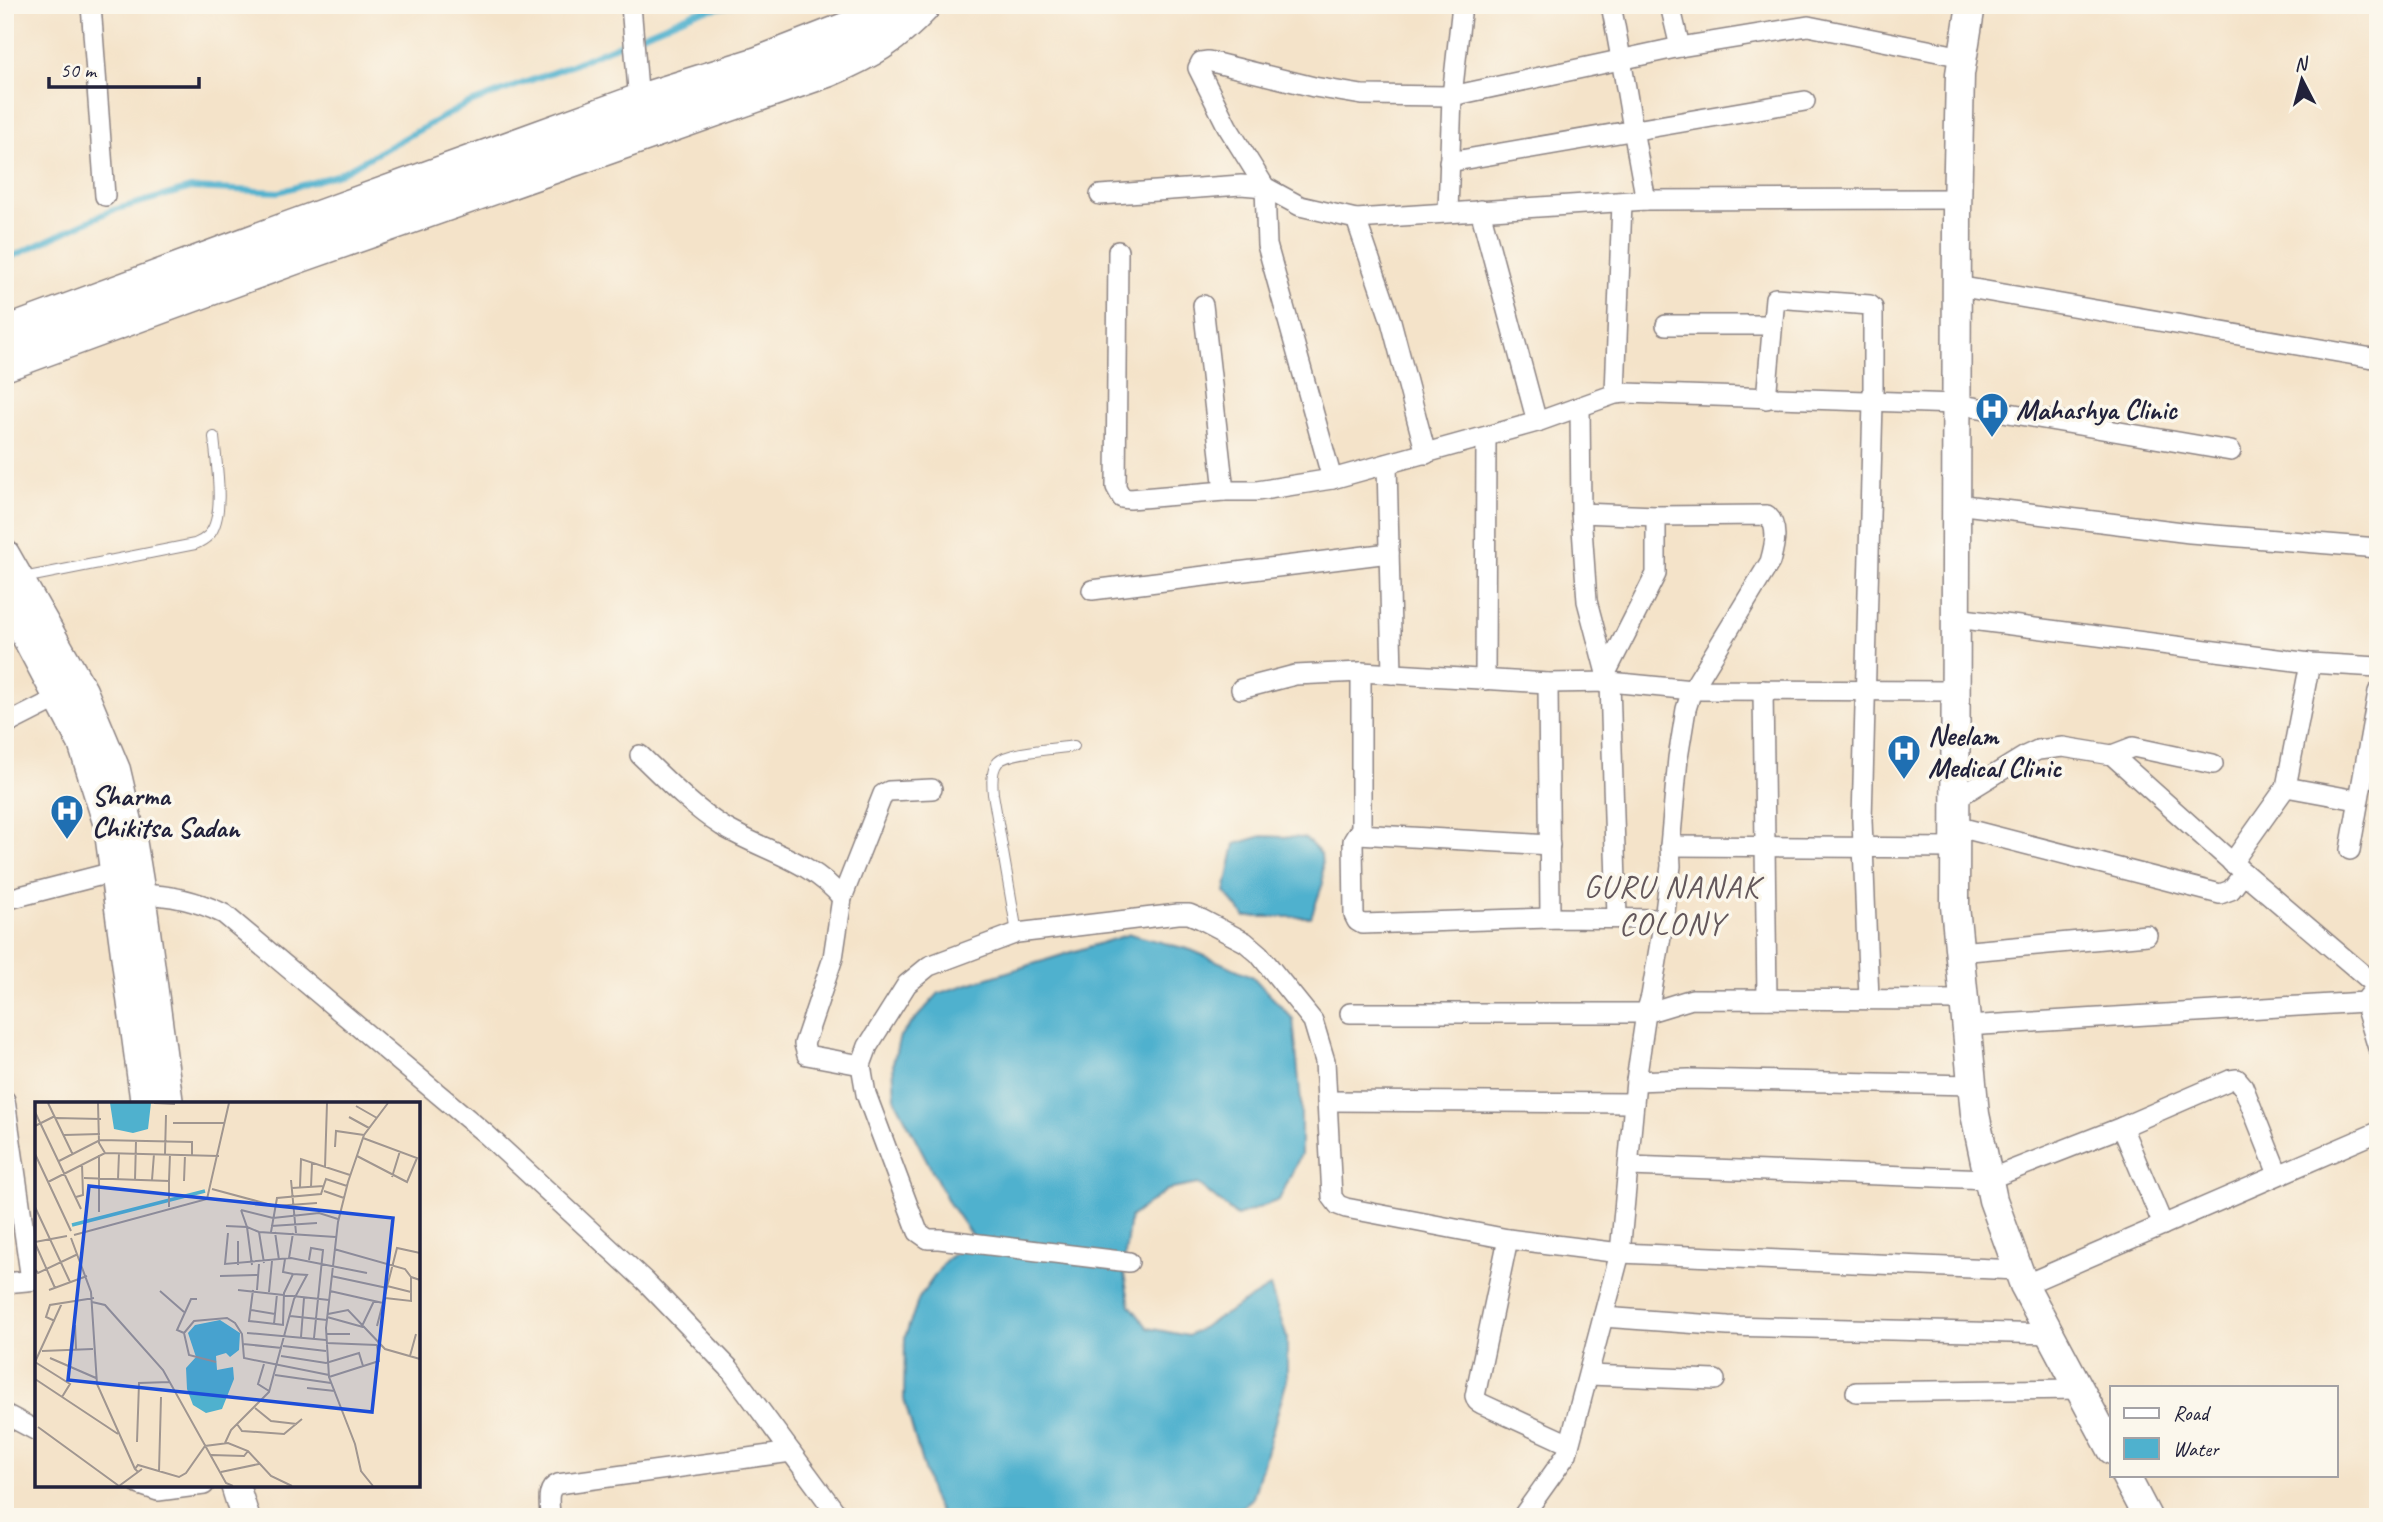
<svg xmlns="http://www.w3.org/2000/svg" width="2383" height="1522" viewBox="0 0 2383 1522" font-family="Caveat,sans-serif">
<rect width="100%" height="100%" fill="#fbf7ec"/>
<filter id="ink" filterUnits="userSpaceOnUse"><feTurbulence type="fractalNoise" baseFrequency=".0143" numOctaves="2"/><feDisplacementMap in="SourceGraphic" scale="14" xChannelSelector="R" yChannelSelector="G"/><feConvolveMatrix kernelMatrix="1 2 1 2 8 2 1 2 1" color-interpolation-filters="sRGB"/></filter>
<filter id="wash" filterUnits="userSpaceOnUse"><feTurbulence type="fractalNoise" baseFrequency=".00686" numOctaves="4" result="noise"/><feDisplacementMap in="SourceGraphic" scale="28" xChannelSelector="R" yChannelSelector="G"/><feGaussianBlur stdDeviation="1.57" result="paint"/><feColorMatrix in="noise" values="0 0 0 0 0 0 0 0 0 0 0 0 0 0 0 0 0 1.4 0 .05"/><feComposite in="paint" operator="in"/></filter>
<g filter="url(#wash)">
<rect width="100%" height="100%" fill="#f4e3c9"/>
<g fill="#4fb1ce" stroke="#386a84" stroke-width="2">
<polygon points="1262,836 1305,838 1321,854 1323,883 1311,917 1245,917 1225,892 1235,844"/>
<polygon points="1130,934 1191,950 1252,976 1293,1019 1301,1102 1301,1154 1279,1200 1237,1216 1198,1184 1167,1190 1130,1217 1123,1269 1130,1305 1148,1328 1188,1336 1270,1287 1287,1338 1287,1380 1253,1498 1241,1508 1240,1517 942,1517 931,1495 904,1399 905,1337 919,1298 946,1260 974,1239 949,1203 895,1099 893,1063 900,1036 939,993"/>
</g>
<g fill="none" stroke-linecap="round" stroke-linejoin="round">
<polyline stroke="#4fb1ce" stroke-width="6" points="5,260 110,211 191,188 279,192 339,174 465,105 564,68 696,12 733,5"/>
</g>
</g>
<g filter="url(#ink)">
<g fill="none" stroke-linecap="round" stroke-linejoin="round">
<defs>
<g id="lane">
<path d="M23 578 195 544C200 542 205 539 209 535 226 516 216 461 214 437"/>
<path d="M1017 933 993 794C992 784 991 770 998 762 1009 751 1057 749 1074 746"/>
</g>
<g id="street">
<polyline points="91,5 105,196"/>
<polyline points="631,5 639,102"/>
<path d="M1611 5C1624 70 1633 135 1646 200"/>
<polyline points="1670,5 1680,47"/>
<polyline points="1449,162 1805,101"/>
<polyline points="1100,195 1241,185 1265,187 1267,245 1332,479"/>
<polyline points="1957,199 1646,200 1356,219 1300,206 1265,187 1227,126 1198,68 1201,62 1208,61 1314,87 1362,95 1452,96 1680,47 1808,26 1963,57"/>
<polyline points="1480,210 1537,422"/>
<polyline points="1448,211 1452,96 1462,5"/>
<polyline points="1356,219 1391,321 1426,454"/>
<polyline points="1118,251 1116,487 1122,498 1130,499 1224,491 1257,491 1332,479 1537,422 1615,394 1626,393 1956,404 2231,451"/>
<polyline points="1957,286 2378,359"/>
<polyline points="1203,305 1224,491"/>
<polyline points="1666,325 1772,325"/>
<polyline points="1615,394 1622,202"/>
<polyline points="1766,399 1775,298 1870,305 1873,308 1873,402 1862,820 1869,999"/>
<polyline points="1580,407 1581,513 1656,516"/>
<polyline points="1387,464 1392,674"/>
<polyline points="1956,504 2190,533 2378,548"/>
<polyline points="1581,513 1587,601 1606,673"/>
<polyline points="1092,590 1389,553"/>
<polyline points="1956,618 2310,663 2378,667"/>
<polyline points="1361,672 1361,828 1353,841 1354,915 1357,921 1362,924 1550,918 1664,919"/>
<polyline points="1485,680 1486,437"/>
<polyline points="1548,683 1550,918"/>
<polyline points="1241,689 1295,675 1361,672 1548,683 1610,682 1692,690 1956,691"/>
<polyline points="1763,690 1767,999"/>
<polyline points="5,725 58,698"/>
<path d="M640 755C666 780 691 806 722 826 763 851 811 860 842 898"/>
<polyline points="2112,755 2133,747 2213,764"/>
<polyline points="2286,787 2357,800"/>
<polyline points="1955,799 2025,756 2038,750 2063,747 2112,755 2244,873 2378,987"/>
<polyline points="1955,826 2220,894 2231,890 2244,873"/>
<polyline points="1358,834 1550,845"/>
<polyline points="1670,846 1955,848"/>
<polyline points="2350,850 2378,692"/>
<polyline points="2232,863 2286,787 2310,663"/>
<path d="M129 895C161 893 195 900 224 914L487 1135 645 1281 729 1368 839 1517"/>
<polyline points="5,900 125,869"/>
<polyline points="1959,952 2147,935"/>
<polyline points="2364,1002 2378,1048"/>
<polyline points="1350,1013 1646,1013 1692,999 1964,1000"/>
<polyline points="1966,1026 2364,1002 2377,986"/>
<polyline points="861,1065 807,1055 804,1044 833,958 842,898 883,794 889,791 932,789"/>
<polyline points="1636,1081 1689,1079 1972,1085"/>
<polyline points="5,1100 31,1280"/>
<polyline points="1327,1101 1634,1103"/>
<polyline points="2122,1127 2163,1225"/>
<polyline points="1629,1166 1989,1179 2122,1127 2230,1080 2237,1079 2243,1086 2278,1174"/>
<polyline points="1508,1239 1475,1396 1477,1401 1482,1404 1569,1444"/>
<polyline points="1129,1262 939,1239 928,1239 918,1232 866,1094 861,1065 868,1046 907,984 929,966 1017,933 1178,914 1189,914 1201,919 1245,942 1259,954 1313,1021 1325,1061 1332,1197 1338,1205 1346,1208 1508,1239 1620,1253 2018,1270"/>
<polyline points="5,1283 37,1280"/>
<polyline points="2024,1285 2378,1132"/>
<polyline points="1603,1317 1728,1326 2050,1334"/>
<polyline points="1589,1375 1715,1380"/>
<polyline points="1856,1392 2079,1389"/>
<polyline points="5,1414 37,1431"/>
<polyline points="140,1485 158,1491 204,1485"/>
<path d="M550 1517C550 1505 545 1489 558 1484L791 1452"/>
<path d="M1522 1517 1567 1454 1620 1253 1636 1081 1646 1013 1651 996 1664 919 1671 866 1670 846 1678 758 1686 709 1692 690 1770 562C1774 547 1780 527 1767 515L1656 516V574L1606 673 1610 682 1617 917"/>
</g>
<g id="secondary">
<polyline points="1971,5 1960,74 1957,211 1955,906 1975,1114 1993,1200 2024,1285 2112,1450"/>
<polyline points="5,554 83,691 116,770 132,839 141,894 169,1104"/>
<polyline points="5,597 82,743 108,825 145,1104"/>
<polyline points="2125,1475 2147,1517"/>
<polyline points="235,1485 245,1517"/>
</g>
<g id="highway">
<polyline points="5,335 287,230 639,102 757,65 852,28 883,5"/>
<path d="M5 363 296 256 828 69C870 51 892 38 923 5"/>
</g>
</defs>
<use href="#lane" stroke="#8b8282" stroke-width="12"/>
<use href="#street" stroke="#8b8282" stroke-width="22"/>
<use href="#secondary" stroke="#8b8282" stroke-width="31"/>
<use href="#highway" stroke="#8b8282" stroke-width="38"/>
<use href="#lane" stroke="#fff" stroke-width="10"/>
<use href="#street" stroke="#fff" stroke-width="19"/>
<use href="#secondary" stroke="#fff" stroke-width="28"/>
<use href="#highway" stroke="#fff" stroke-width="35"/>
</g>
</g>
<defs>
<symbol id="hospital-pin" viewBox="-11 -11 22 30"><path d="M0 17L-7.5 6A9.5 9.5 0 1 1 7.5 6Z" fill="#1f6fb2" stroke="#fbf7ec"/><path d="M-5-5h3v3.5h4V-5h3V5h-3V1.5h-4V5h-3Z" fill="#fff"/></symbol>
</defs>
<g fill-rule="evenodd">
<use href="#hospital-pin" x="1973" y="390" width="38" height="52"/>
<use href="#hospital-pin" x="1885" y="732" width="38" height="52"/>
<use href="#hospital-pin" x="48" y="792" width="38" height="52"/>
</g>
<g text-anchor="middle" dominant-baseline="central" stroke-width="7" stroke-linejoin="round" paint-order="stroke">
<g font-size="28" font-weight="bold" fill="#22223b" stroke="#fbf7ec" text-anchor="start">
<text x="2016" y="409">Mahashya Clinic</text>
<text x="1928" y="735">Neelam<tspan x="1928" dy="32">Medical Clinic</tspan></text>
<text x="92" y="795">Sharma<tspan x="92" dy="32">Chikitsa Sadan</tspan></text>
</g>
<g font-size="32" letter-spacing="2" fill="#63575b" stroke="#fbf7ec">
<text x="1672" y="886">GURU NANAK<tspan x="1672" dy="37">COLONY</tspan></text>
</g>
</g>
<g transform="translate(35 1102)">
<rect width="385" height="385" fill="#f4e3c9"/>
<path d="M75 1H116L113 27 98 31 79 27ZM185 218 205 231 204 248 195 255 191 251 181 254 182 268 198 265 199 277 187 307 171 311 158 303 152 287 151 266 161 255 153 231 160 223Z" fill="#4fb1ce"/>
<path fill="none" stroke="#4fb1ce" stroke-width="3.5" d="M37 123 170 89"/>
<path fill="none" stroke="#a09690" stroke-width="2" d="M13 1 38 53M63 1 64 41 70 51M119 1 140 2M321 4 342 16M0 10 46 107M314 15 334 26M21 16 66 17M138 21H189M0 24 20 14M29 33 65 32M300 45 301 29 329 33M0 52 36 129M130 52 131 13M64 53V110M322 54 372 80 382 56 328 36M24 59 65 38 157 40V53M290 65 292 1M357 75 365 49M49 76 134 79V105M83 77 84 51M100 78 101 39M117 78 119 52M256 78 261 131M134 79 135 52M149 79 150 53M13 80 70 51 184 54M265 85 266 57 315 73M276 85 277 61M257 86 289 84M177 87 240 104 282 101M289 89 309 96M41 95 48 93 47 62M0 105 35 180M206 108 212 125 224 130 301 135M206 108 238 116 284 111 303 117M191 124 212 125 217 163M236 124 282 121M224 130 229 161M236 130 242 96 286 92 291 77 312 84M240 130 244 158M193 131 190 162 256 156 332 171M39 133 172 97 194 1M36 136 56 190 62 282 100 367M203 139V163M0 140 32 134M0 141 20 186M299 147 370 167 376 175M254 156 258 131M250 157 248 170 258 172M274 158 276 146 288 148 279 236M0 167 3 171 43 152M185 174 223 173M296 174 352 186M352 184 376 190M14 188 52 174M203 188 294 198M218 188 214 219 249 223M222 188 224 162M125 189 149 210M295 189 348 201M234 190 237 159M350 196 376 199V175L385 178M57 200 70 203 128 268 191 381 198 384M216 208 240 212M293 212 313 208 350 247 385 257M255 214 292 218M292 215 328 225M20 219 11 215 15 203 59 196M239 222 242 192M40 223 41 247M327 224 339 199M342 224 362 146 385 151M149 231 142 228 156 197H162M212 231 291 238M291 232H315M266 235 269 196M291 241 342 243M208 242 247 246M248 244 291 249M7 249 58 247M246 254 291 261 324 251 328 264M375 254 381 232M15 256 61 276M0 260 27 201M0 260 35 282 27 295M181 260 154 253 149 231 159 219 192 216 200 221 207 232 209 256 294 273M229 262 223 282 234 289M240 273 296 281M294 275 344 259 342 243M0 277 83 332M272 286 300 289M220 306 236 319 262 322M202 322 207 329 249 332 267 317M3 325 84 384M102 340 104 281 135 280M190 341 196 328 234 290 259 197 272 173 258 172 249 191 248 222M176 353 209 354 213 349M107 367 103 370 100 367 103 363 144 375 151 371 170 344 193 341 213 349 236 374 257 384M124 370 126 295M186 370 224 362M84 384 103 370M338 384 326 369 320 342 294 275 291 226 303 120 313 80 329 33 353 1"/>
<path fill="#1d4ed8" fill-opacity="0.15" stroke="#1d4ed8" stroke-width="3.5" d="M54 84 358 116 337 310 33 278Z"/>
<rect width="385" height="385" fill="none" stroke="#22223b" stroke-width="3.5"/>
</g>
<rect width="2383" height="1522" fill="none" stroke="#fbf7ec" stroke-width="28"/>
<rect x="2110" y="1386" width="228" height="91" fill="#fbf7ec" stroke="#a4a2a5" stroke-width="2"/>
<rect x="2124" y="1408" width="35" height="10" fill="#ffffff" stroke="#a4a2a5" stroke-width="2"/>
<text x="2173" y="1420" font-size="21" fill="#22223b">Road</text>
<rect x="2124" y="1438" width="35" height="21" fill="#4fb1ce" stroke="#a4a2a5" stroke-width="2"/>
<text x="2173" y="1456" font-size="21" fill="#22223b">Water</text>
<g transform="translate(2302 80) rotate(354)" stroke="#fbf7ec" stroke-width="5" paint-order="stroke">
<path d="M0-5L12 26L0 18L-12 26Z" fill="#22223b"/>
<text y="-10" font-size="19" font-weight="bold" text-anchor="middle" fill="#22223b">N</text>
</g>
<path d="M49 77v10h150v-10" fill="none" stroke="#22223b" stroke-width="3.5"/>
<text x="60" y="77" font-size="21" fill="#22223b" stroke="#fbf7ec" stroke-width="5" paint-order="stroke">50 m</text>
</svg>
